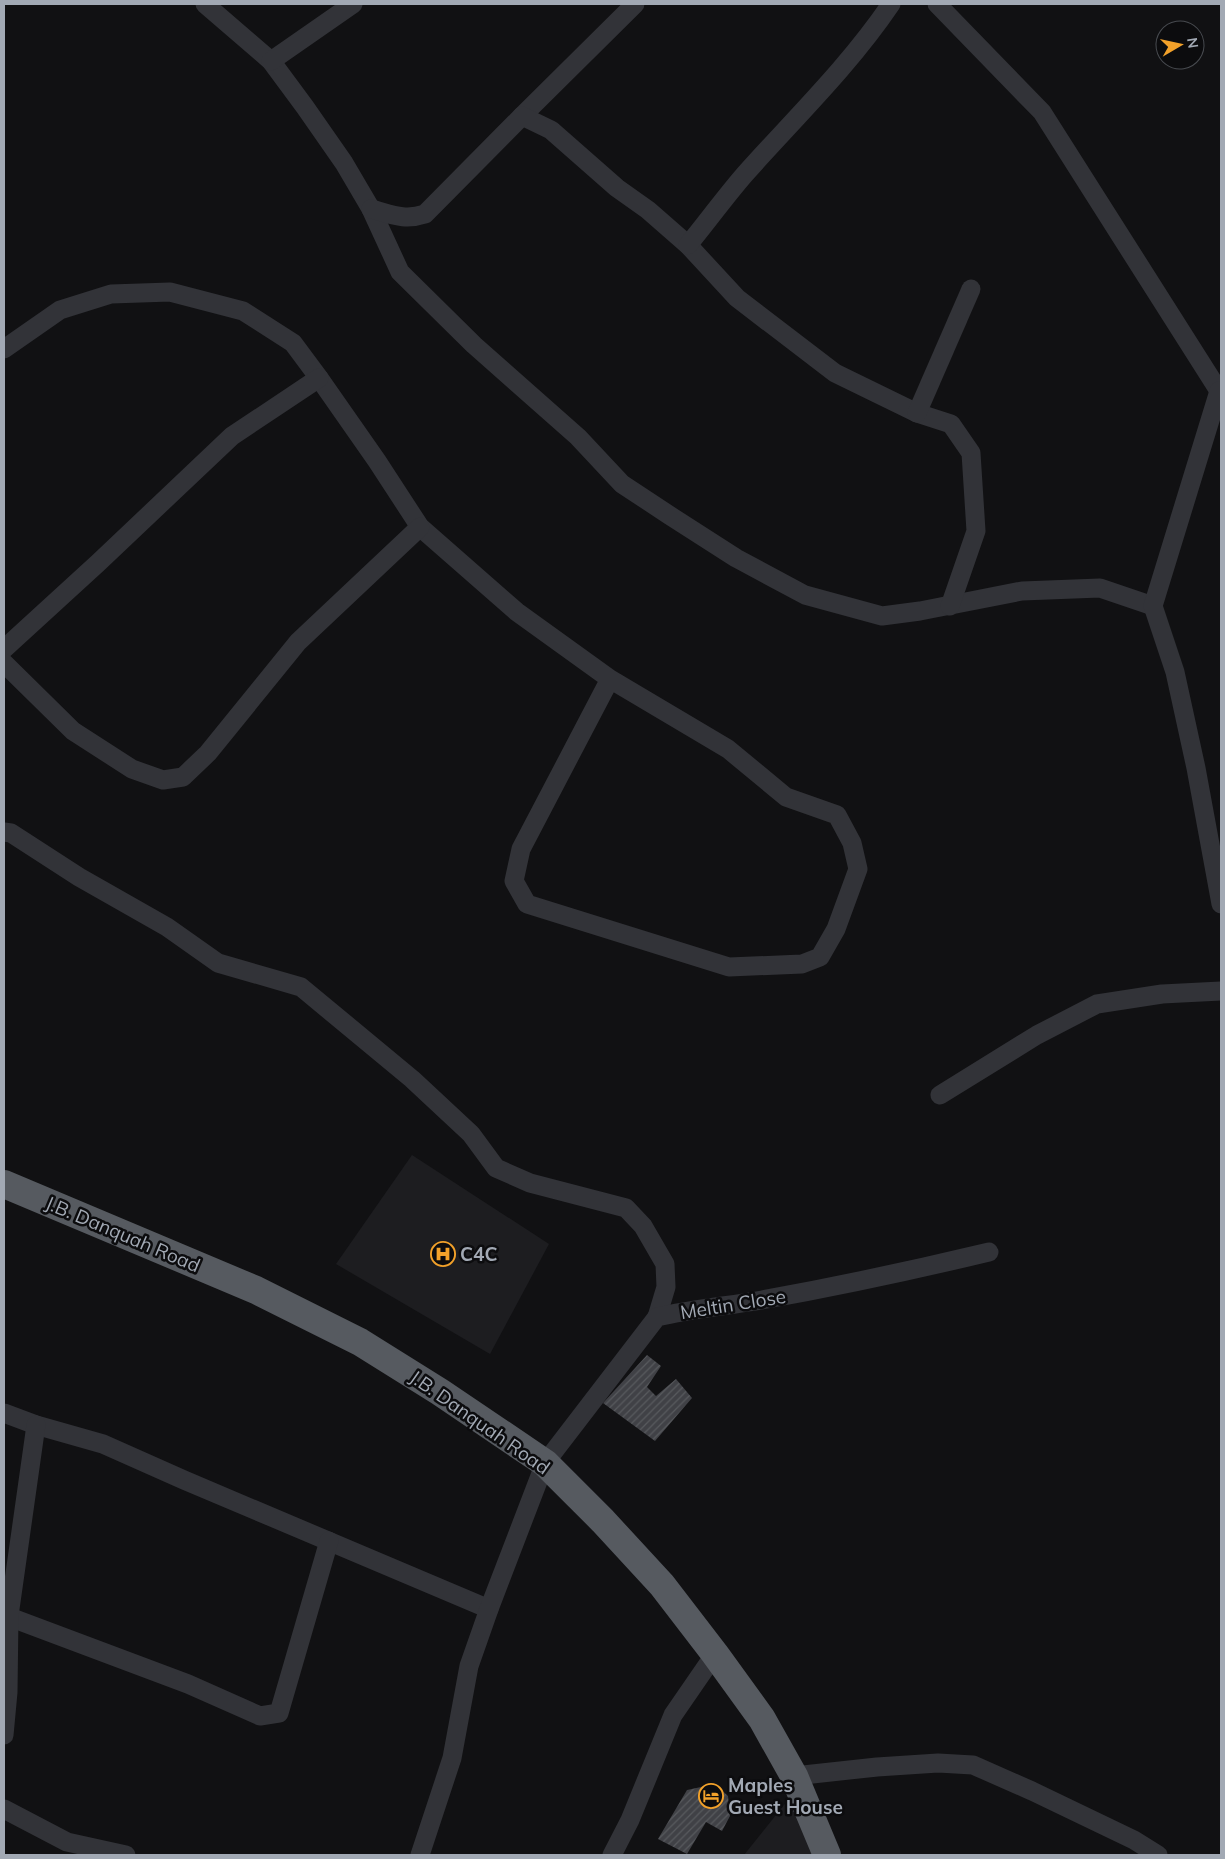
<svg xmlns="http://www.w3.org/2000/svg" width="1225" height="1859" viewBox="0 0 1225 1859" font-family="Mulish,sans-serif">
<defs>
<pattern id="building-hatch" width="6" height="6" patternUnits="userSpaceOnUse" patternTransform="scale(1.25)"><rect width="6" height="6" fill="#404146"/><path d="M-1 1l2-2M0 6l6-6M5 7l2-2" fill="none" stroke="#585a5e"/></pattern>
</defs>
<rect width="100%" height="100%" fill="#111113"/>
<g fill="#1d1d20">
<polygon points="412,1155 549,1244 490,1354 336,1264"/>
<polygon points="792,1795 815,1855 744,1855"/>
</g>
<g fill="url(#building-hatch)">
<polygon points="647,1355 661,1366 647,1387 656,1396 676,1379 692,1398 655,1441 603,1403"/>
<polygon points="715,1784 728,1796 730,1816 722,1831 706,1822 687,1854 658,1839 687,1790"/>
</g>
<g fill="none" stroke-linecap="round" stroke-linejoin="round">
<g stroke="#323338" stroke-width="19">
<polyline points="205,4 271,61 305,107 344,163 371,209 400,272 474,345 578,437 622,484 669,515 736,558 805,595 882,616 920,611 1022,591 1100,588 1153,606"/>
<polyline points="937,4 1042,112 1219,391"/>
<polyline points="271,61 353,4"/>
<polyline points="522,116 635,4"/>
<path d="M371 209C391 214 404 221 425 214L522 116 551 130 617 188 648 210 688 245 737 298 835 373 917 413 951 424 971 453 976 531 950 606"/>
<path d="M688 245C707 222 725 197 745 174 795 118 849 66 891 4"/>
<polyline points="4,349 60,310 111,294 170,292 243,311 293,343 319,378 377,461 420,527 517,612 610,679 728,749 786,797 837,815 852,843 858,869 836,929 820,957 802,964 729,967 527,904 514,881 521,849 610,679"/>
<polyline points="1221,392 1219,391 1153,606 1175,672 1196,768 1221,904"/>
<polyline points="917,413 971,289"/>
<polyline points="4,649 98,563 232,436 319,378"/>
<polyline points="4,663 73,731 132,769 163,780 183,777 208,753 298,642 420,527"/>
<polyline points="4,832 11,833 79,877 167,927 218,963 301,987 412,1079 471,1134 496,1168 530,1183 626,1208 643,1226 665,1264 666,1287 657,1317"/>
<polyline points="940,1095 1037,1035 1097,1004 1162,994 1221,991"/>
<polyline points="4,1413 36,1425 103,1444 184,1480 489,1609"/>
<polyline points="4,1615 188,1684 260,1716 279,1713 329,1541"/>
<polyline points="4,1735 8,1692 9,1616 36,1425"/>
<polyline points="794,1776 877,1767 938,1763 973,1765 1032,1791 1134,1840 1158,1855"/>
<polyline points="4,1809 67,1842 126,1855"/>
<path d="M420 1855 452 1758 469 1666 489 1609 545 1463 657 1317C692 1309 727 1306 762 1300 839 1286 914 1270 989 1252"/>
<polyline points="612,1855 630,1820 673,1715 715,1654"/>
</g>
<polyline stroke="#565a60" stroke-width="28" points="4,1184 256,1290 360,1342 440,1392 545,1463 603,1521 662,1585 715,1654 762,1719 794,1776 827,1855"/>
</g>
<defs>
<symbol id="hospital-ring" viewBox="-11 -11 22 22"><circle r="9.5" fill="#0c0c0e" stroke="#f2a12a" stroke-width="1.5"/><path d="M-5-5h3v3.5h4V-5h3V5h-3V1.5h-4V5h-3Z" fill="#f2a12a"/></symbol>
<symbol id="hotel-ring" viewBox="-11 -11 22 22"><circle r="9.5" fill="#0c0c0e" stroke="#f2a12a" stroke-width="1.5"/><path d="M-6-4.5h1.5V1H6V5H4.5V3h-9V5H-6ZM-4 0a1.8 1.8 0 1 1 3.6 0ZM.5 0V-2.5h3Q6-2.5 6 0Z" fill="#f2a12a"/></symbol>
</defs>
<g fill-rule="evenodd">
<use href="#hospital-ring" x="429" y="1240" width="28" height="28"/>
<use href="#hotel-ring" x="697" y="1782" width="28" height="28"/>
</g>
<g text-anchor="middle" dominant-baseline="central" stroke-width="5" stroke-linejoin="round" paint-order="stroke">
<g font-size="19" fill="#a2a9b4" stroke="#0c0c0e">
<text transform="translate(123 1234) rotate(23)">J.B. Danquah Road</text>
<text transform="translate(733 1304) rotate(-9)">Meltin Close</text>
<text transform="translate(480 1422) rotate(35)">J.B. Danquah Road</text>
</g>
<g font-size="19" font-weight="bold" fill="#a2a9b4" stroke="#0c0c0e" text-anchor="start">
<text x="460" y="1254">C4C</text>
<text x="728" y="1785">Maples<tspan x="728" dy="22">Guest House</tspan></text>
</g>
</g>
<rect width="1225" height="1859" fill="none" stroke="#a2a9b4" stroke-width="10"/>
<g transform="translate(1180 45) rotate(81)"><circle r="24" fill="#0c0c0e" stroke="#484b50"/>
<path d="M0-4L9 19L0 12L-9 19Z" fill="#f2a12a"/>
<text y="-8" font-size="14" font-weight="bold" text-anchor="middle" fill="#a2a9b4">N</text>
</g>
</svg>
